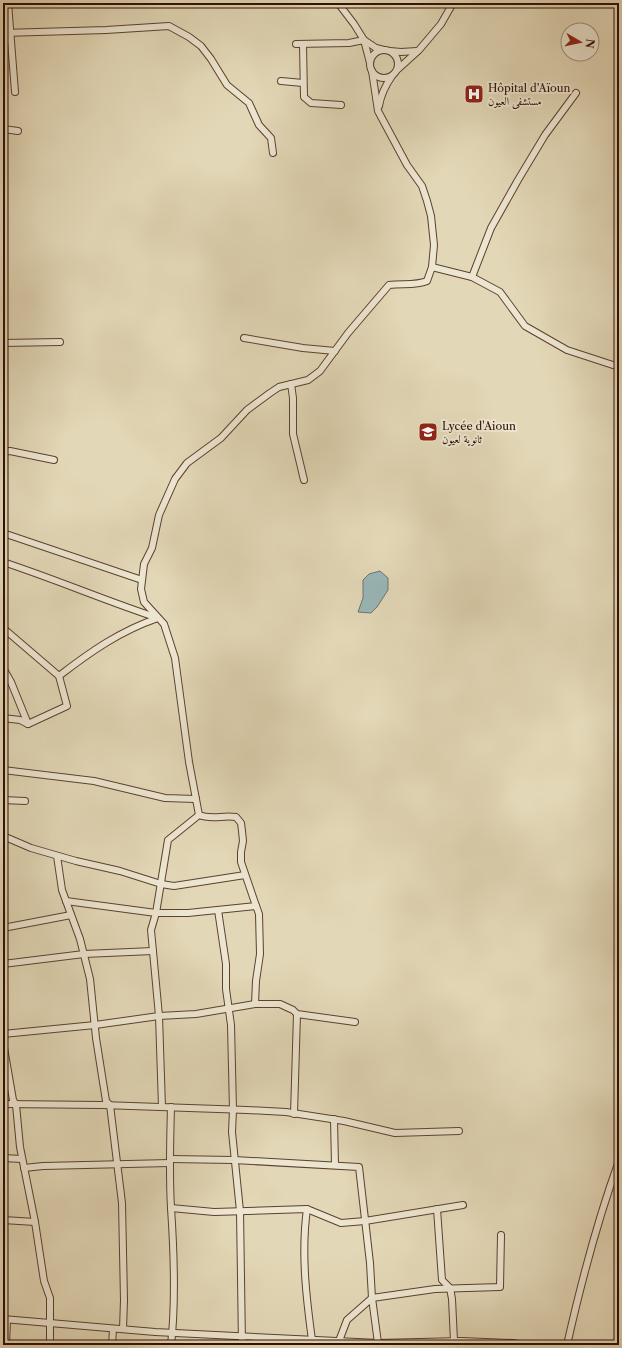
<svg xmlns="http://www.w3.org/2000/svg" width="622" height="1348" viewBox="0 0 622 1348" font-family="'Libre Caslon Text',Amiri,serif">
<rect width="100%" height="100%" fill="#e2d7b6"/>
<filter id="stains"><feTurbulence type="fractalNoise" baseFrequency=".005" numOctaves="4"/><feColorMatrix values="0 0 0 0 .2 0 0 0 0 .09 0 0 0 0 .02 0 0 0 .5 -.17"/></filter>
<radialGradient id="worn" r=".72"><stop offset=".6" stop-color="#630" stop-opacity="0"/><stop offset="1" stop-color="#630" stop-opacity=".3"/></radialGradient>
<polygon fill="#98b7b8" stroke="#6e746f" points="380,571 388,578 388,590 377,607 371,613 358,612 363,598 363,580 369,574"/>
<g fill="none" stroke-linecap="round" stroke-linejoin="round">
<defs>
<g id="minor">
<polyline points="8,3 15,92"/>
<polyline points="338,3 354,24 364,40 370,63"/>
<polyline points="3,33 106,30 169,26 189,37 201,46 211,59 227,85 249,103 259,125 271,138 273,153"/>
<polyline points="296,44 349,43 364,40 376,48 384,50"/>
<polyline points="303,44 304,97 311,103 341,105"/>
<circle cx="384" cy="64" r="14"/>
<polyline points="390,51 401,52 417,51"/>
<polyline points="398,69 419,50 441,24 453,3"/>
<polyline points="281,81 303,83"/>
<path d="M379 106C381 94 385 86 392 76"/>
<polyline points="3,129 18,131"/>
<polyline points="432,267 472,277 500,292 525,326 567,350 619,367"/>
<polyline points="472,277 491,228 518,180 545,135 576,93"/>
<polyline points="244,338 303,348 335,351"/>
<polyline points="3,343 60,342"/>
<polyline points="291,384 293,398 293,434 304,480"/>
<polyline points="3,452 10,451 54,460"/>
<polyline points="3,533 142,580"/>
<path d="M3 562C55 579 106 601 158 618"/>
<polyline points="3,628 59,676 67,706 28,724 20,720 3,718"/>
<polyline points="3,668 11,682 28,724"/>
<path d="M59 676C90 652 120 631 158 618"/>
<polyline points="3,770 94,781 165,798 196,799"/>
<polyline points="3,800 25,801"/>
<polyline points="3,836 31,848 76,861 120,871 161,884 174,886 245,875"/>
<polyline points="57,856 62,890 80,939 90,979 96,1038 106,1101 110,1105 122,1203 124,1300 123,1329"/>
<polyline points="66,901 156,913 188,913 256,906"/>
<polyline points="218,910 226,964 226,989 231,1025 233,1110 232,1132 240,1211 242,1345"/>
<polyline points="3,928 71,915"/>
<polyline points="3,964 84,954 153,951"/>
<path d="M255 1004 256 981 260 954 259 914 254 900 241 862V852L243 841 242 831 241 823 236 817C223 815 211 820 199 815L189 762 175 658 164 624 144 602 141 589 144 564 152 548 159 515 175 479 187 463 221 438 247 410 270 393 279 387 308 380 320 371 348 333 389 285C402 283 415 286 427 281L432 267 434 245 431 216 427 201 422 186 407 165 378 111 372 71"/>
<polyline points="3,1034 95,1025 159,1016 196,1014 255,1004 280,1004 293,1010 297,1014 355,1022"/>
<polyline points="3,1042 13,1100 16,1105 20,1147 35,1222 44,1281 50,1298 50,1345"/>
<polyline points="3,1104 102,1105 247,1110 286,1112 344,1121 395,1133 459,1131"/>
<polyline points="162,1107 159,1016 151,930 156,913 168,840 199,815"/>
<path d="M171 1107C170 1141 169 1175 171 1208 174 1252 176 1301 171 1345"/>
<polyline points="294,1114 297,1014"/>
<polyline points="334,1119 335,1165"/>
<polyline points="3,1158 22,1159"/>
<polyline points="170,1159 234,1160 359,1167 370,1263 372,1298 378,1343"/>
<polyline points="24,1168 43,1166 170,1163"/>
<polyline points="171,1208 214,1212 307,1209 341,1223 365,1221 463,1205"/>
<path d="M307 1209C301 1252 306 1296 312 1340"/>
<polyline points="437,1209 442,1280 450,1288 452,1299 454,1341"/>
<polyline points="3,1220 35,1222"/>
<polyline points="3,1319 155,1332 378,1343 461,1341 513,1343 525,1345"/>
<polyline points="339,1341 347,1320 372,1298 435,1289 500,1287 501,1235"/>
<polyline points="6,1345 7,1320"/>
<polyline points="112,1345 113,1329"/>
<path d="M567 1345C581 1283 597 1221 619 1161"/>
</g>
</defs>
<use href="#minor" stroke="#5c412f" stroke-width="8"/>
<use href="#minor" stroke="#ece5d0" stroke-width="6"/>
</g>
<defs>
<symbol id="hospital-square" viewBox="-11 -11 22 22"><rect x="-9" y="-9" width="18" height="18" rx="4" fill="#8f2418" stroke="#ece5d0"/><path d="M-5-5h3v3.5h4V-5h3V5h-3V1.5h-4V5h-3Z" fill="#fff"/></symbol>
<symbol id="school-square" viewBox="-11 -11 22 22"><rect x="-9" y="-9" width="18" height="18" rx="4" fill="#8f2418" stroke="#ece5d0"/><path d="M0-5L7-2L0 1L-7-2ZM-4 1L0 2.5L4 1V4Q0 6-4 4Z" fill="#fff"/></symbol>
</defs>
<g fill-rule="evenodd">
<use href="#hospital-square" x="463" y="83" width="22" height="22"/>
<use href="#school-square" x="417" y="421" width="22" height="22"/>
</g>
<g text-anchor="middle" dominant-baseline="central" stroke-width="4" stroke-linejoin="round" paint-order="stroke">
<g font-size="11" fill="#300f02" stroke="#ece5d0" text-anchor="start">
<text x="488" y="88">Hôpital d’Aïoun<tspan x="488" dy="13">مستشفى العيون</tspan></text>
<text x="442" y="426">Lycée d'Aioun<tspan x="442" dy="13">ثانوية لعيون</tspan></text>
</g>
</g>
<rect width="622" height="1348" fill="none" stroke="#e2d7b6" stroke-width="16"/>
<rect x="4" y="4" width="614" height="1340" fill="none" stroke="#300f02" stroke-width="2"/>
<rect x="8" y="8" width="606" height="1332" fill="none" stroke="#300f02"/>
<g transform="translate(580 42) rotate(99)"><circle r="19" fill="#ece5d0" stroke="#a18f7e"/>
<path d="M0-3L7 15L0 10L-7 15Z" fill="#8f2418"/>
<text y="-6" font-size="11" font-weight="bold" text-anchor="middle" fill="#300f02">N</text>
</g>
<rect width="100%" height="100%" filter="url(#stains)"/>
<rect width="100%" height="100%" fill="url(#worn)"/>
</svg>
